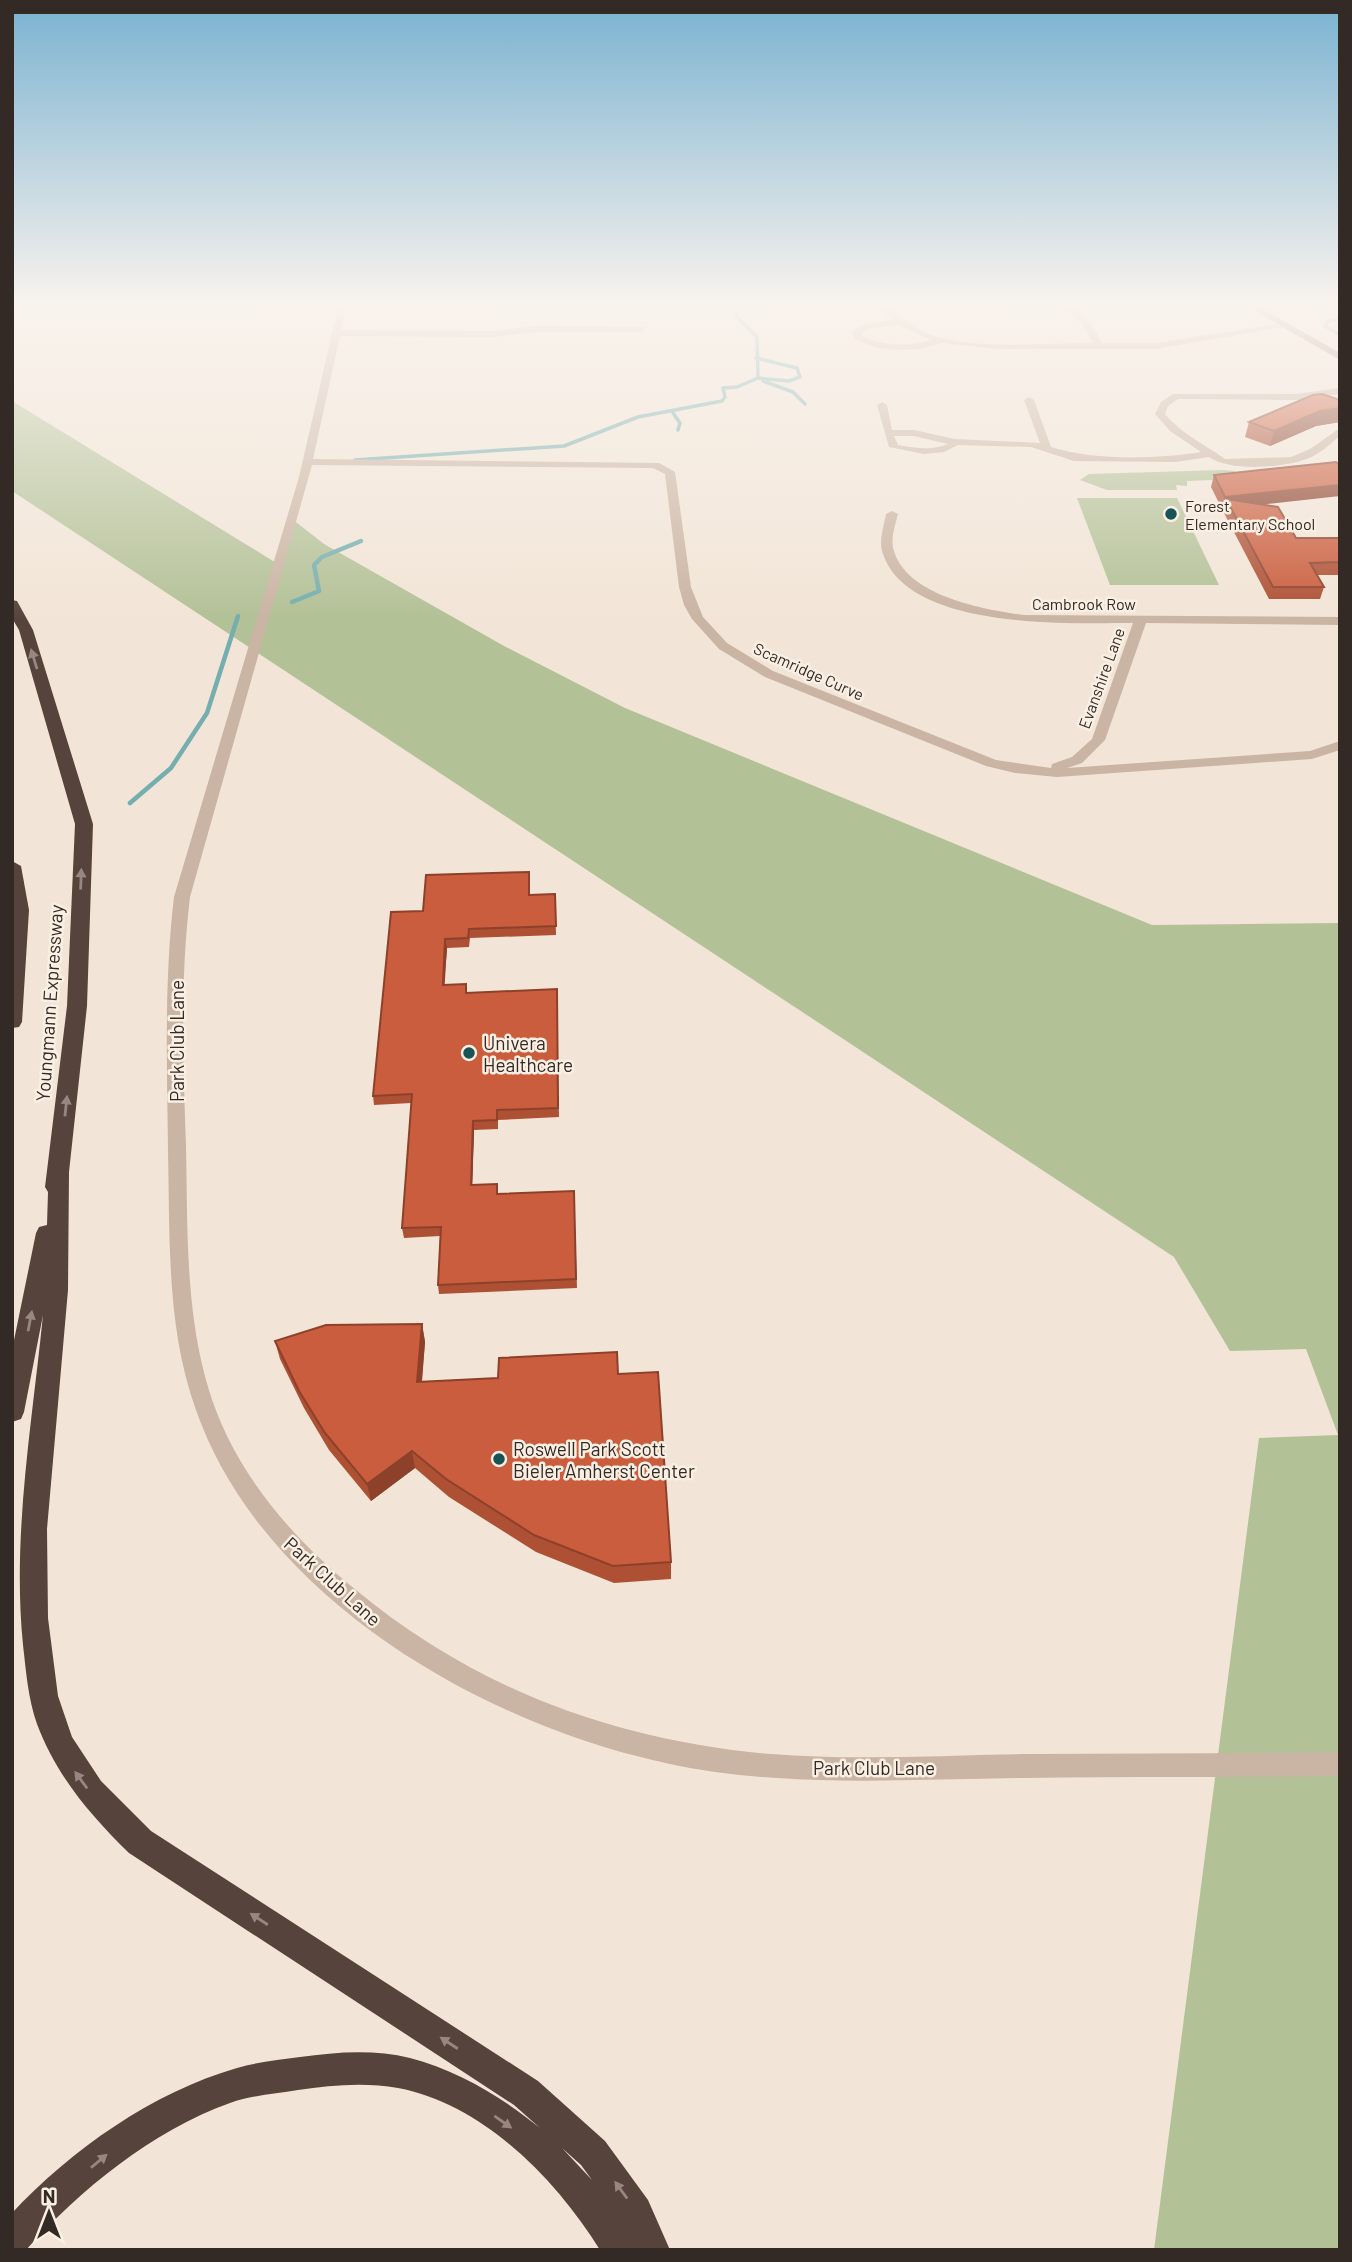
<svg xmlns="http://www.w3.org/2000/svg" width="1352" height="2262" viewBox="0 0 1352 2262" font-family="Barlow,sans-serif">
<rect width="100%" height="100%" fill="#f2e5d7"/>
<g fill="#b3c197">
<polygon points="12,401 278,564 292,519 324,544 504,646 625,708 1152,925 1340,923 1340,2250 1154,2250 1259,1438 1338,1435 1306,1349 1230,1351 1174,1257 12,491"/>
<polygon points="1223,470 1235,471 1240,476 1237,479 1187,481 1187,486 1176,485 1177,490 1107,490 1080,480 1089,474"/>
<polygon points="1077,498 1177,498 1219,585 1110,585"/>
</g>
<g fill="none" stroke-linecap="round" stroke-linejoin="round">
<g stroke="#75aeaf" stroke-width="3.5">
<polyline points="1340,319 1328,321 1325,326 1340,335"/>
<polyline points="756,358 797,368 800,377 789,381 758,378"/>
<polyline points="763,381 793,392 805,404"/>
<polyline points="673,413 680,423 678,430"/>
<polyline points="355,460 564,446 638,417 722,401 725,397 723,388 737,387 758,378 757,337 736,316 736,310 731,303"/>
</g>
<g stroke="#75aeaf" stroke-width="4.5">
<polyline points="292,602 319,591 314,565 322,557 361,541"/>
<polyline points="130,803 171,768 207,713 238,616"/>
</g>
<g fill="#cab4a3" fill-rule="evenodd">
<path d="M339 303H347L341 330 494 331 537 326 644 327 646 329 641 332H537L494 337 340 336 313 459 659 463 675 472 691 587 703 617 727 643 773 671 996 760 1051 768 1052 764 1072 757 1092 739 1133 623C1070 623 905 631 882 551 879 540 884 525 886 514L892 511 898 514C895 526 890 540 894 551 907 596 985 610 1024 615L1340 617V625L1146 623 1105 740 1082 763 1067 768 1310 751 1340 741V750L1312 759 1057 777 1015 773 986 766 765 677 719 649 692 619 684 605 679 587 665 474 653 468 312 465 190 897C180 980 183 1062 186 1146 188 1236 184 1332 219 1418 247 1486 299 1544 356 1590 475 1689 617 1741 771 1754 856 1761 943 1755 1028 1754 1132 1753 1236 1754 1340 1752V1776C1234 1778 1128 1776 1023 1778 920 1779 817 1786 715 1772 516 1744 266 1611 196 1410 166 1327 170 1237 168 1150 167 1065 164 981 174 897L299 477Z"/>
<path d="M871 303C892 303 910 328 931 335 976 350 1046 343 1093 343L1082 323 1055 303C1079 303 1092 324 1102 343H1156L1285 323 1290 326 1156 349H998L942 343 920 349 899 350 877 348 854 339 852 332 862 325 892 320ZM898 325 931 340C909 347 885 346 863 337L862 333 868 329Z"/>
<path d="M1340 388V394L1297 400 1178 399 1168 406 1165 414C1181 434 1206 445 1225 459L1291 457 1310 449 1340 428V436C1330 444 1321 453 1309 458 1285 468 1230 472 1209 457L1175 462 1074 461 1031 447 958 445 944 452 924 454 889 447 877 405 882 402 887 405 892 430H914L955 439 1040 443 1024 400 1029 397 1034 400 1051 447C1094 461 1156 459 1201 452L1170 431 1155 414 1161 402 1173 394H1297ZM894 436H914L948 444C932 451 915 448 898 445Z"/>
</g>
<polygon fill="#9d8374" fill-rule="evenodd" points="1241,303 1252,303 1340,353 1340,360"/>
<g fill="#56433c" fill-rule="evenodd">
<path d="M12 600 17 601 33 630 93 824 87 1006 69 1172 68 1290 47 1529 48 1618 58 1696 72 1737 101 1781 151 1831 538 2081 605 2141 648 2200 670 2250H600C556 2179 483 2104 398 2088 365 2082 331 2085 298 2090 275 2094 252 2095 230 2103 152 2131 81 2189 26 2250H12V2213C71 2150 153 2092 237 2068 257 2062 279 2060 300 2057 336 2052 374 2049 410 2058 457 2070 502 2097 540 2128L514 2105 129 1853C90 1815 56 1775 37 1724 28 1699 26 1671 23 1645 12 1535 32 1425 43 1315L24 1412 21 1419 12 1422V1350L36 1233 39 1227 47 1225 48 1192 45 1187 67 1006 75 824 19 630 12 618ZM562 2148 581 2165 592 2180Z"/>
<polygon points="12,861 21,866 29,910 22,1022 19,1027 12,1028"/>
</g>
</g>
<g fill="#ae5034">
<polygon points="1340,400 1340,422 1316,426 1270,446 1245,437 1249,422"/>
<polygon points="1214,475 1264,505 1296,538 1340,538 1340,575 1317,575 1324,587 1320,599 1269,599 1223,511 1224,509 1222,509 1211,487"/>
<polygon points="530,881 530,895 555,894 556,935 470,938 469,947 447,948 444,984 467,993 557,998 559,1117 498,1120 498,1129 474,1130 472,1185 498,1194 574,1191 577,1288 439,1294 438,1285 440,1236 404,1238 402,1228 411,1103 374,1105 373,1096 423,911"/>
<polygon points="422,1324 425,1342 422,1382 618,1374 671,1562 671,1579 614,1583 536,1552 449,1497 415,1468 371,1501 329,1450 304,1408 280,1359 275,1341"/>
</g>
<g fill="#8d412b">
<polygon points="1340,408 1340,422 1316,426 1270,446 1274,431 1320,411"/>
<polygon points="1340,485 1340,496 1231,508 1226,499 1224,509 1222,509 1225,497"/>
<polygon points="445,939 447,948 444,994 443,985"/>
<polygon points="473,1121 474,1130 472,1195 471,1185"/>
<polygon points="422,1324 425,1342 420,1400 417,1382"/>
<polygon points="412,1451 415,1468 371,1501 367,1484"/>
</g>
<g fill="#ca5d3d" stroke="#8d412b" stroke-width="2">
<polygon points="1322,394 1340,400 1340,408 1320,411 1274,431 1249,422 1313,395"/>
<polygon points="1336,462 1340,465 1340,485 1225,497 1214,475"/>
<polygon points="1226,499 1278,507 1296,538 1340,538 1340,562 1310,563 1324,587 1273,587"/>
<polygon points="529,872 529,895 555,894 556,926 469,929 468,938 445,939 443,985 466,984 466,993 557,989 558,1108 497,1110 497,1120 473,1121 471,1185 497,1184 497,1194 574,1191 576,1279 438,1285 441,1227 402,1228 412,1094 373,1096 391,912 423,911 426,875"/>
<polygon points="422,1324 417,1382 498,1378 499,1358 617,1352 618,1374 658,1372 671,1562 613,1566 534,1535 446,1479 412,1451 367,1484 325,1433 299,1391 275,1341 326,1325"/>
</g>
<defs><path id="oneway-solid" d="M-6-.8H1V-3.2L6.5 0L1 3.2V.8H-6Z" transform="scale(1.75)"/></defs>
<g fill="#97887f">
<use href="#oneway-solid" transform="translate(34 659) rotate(-107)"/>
<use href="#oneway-solid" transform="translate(81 879) rotate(-88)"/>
<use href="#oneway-solid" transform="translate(66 1106) rotate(-84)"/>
<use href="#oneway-solid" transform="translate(30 1321) rotate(-79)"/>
<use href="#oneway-solid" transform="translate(81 1780) rotate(-126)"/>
<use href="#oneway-solid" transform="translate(259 1919) rotate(-147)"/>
<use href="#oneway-solid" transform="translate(449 2043) rotate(-147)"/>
<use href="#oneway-solid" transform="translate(503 2122) rotate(35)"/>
<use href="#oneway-solid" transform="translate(99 2161) rotate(-40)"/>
<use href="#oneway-solid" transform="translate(621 2190) rotate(-126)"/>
</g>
<linearGradient id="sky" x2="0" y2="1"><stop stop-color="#7ab2d1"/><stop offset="0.49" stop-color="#f9f3ed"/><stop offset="1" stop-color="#f9f3ed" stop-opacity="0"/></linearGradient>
<rect width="1352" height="620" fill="url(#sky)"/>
<g fill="#1a5357" stroke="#f9efe3" stroke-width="2.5">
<circle cx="1171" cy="514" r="7"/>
<circle cx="469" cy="1053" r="7"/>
<circle cx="499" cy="1459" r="7"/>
</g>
<g text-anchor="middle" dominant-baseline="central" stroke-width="5" stroke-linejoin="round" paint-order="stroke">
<g font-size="16" fill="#342a25" stroke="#f9efe3" text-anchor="start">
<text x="1185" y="505">Forest<tspan x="1185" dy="18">Elementary School</tspan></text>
</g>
<g font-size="16" fill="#342a25" stroke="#f9efe3">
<text x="1084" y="603">Cambrook Row</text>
<text transform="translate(809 671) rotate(24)">Scamridge Curve</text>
<text transform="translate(1101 678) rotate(-70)">Evanshire Lane</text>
</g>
<g font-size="19" fill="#342a25" stroke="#f9efe3">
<text transform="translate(49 1003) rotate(-86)">Youngmann Expressway</text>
<text transform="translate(176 1041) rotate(-90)">Park Club Lane</text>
<text transform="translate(333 1581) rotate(42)">Park Club Lane</text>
<text x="874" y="1767">Park Club Lane</text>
</g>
<g font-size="19" fill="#342a25" stroke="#f9efe3" text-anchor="start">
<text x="483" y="1042">Univera<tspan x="483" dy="22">Healthcare</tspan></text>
<text x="513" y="1448">Roswell Park Scott<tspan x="513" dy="22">Bieler Amherst Center</tspan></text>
</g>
</g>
<rect width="1352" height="2262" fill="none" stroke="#342a25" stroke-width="28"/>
<g transform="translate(49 2213)" stroke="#f9efe3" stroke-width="5" paint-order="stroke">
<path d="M0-5L12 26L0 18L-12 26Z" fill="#342a25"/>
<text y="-10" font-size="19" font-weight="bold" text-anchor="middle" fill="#342a25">N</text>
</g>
</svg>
